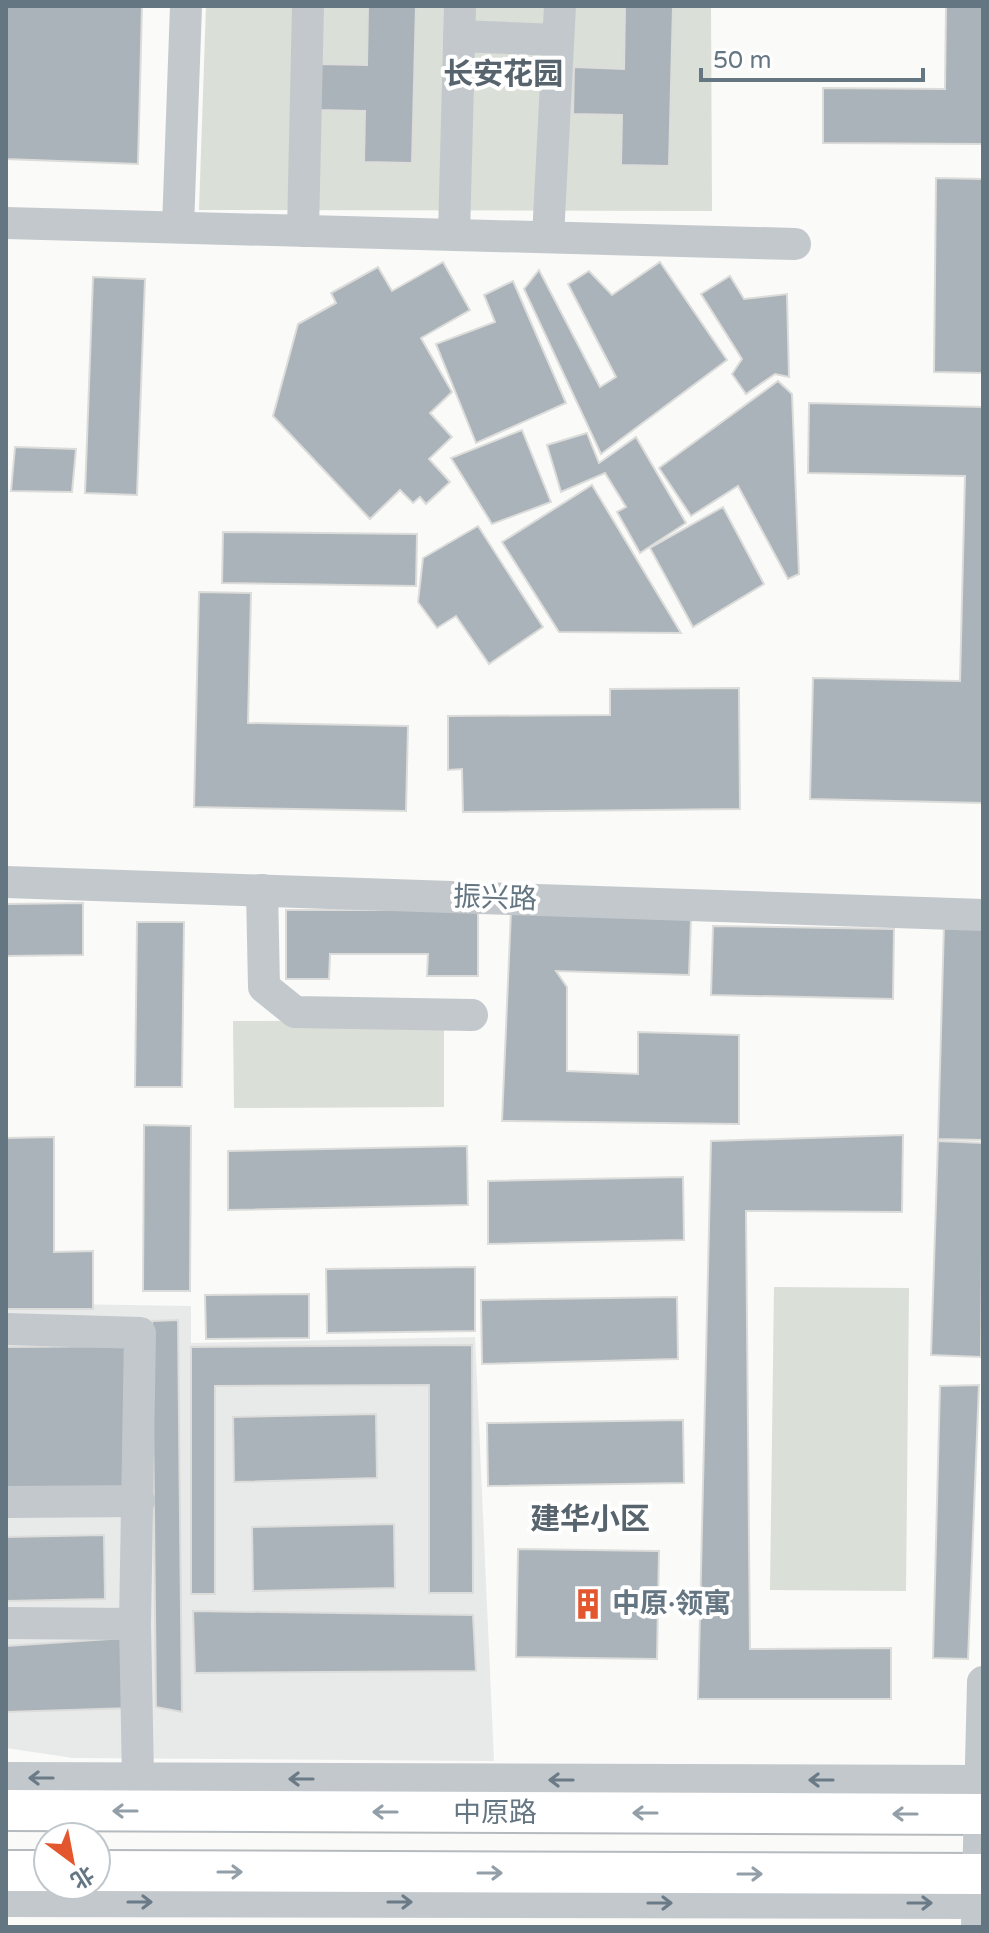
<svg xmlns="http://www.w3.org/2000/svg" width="989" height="1933" viewBox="0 0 989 1933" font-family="'Varela Round','Noto Sans SC',sans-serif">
<rect width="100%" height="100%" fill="#fafaf8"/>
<polygon fill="#e8e9e9" points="6,1303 191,1306 191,1343 475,1337 494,1761 73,1758 6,1748"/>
<g fill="#dadfd7">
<polygon points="206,6 711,6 712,211 199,210"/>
<polygon points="444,1020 444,1107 234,1108 233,1021"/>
<polygon points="774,1287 909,1288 906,1591 770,1590"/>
</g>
<g fill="#aab3b9" stroke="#dcdcda" stroke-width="2">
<polygon points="6,6 142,6 138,164 6,159"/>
<polygon points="368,6 416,6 412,163 364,162 365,111 317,110 318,64 367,65"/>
<polygon points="625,6 673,6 669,166 621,165 622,115 573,114 574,67 624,69"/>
<polygon points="946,6 983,6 983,144 823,143 823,88 945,89"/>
<polygon points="936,178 983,179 983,373 934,372"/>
<polygon points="443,262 470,310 421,338 452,392 430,413 452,437 429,459 450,482 426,504 420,497 413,503 400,490 370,519 273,416 298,324 336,303 331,293 378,267 392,291"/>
<polygon points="660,262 727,360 601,454 524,289 539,270 600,387 616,377 568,284 589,271 612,295"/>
<polygon points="730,276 744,299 787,294 789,377 775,374 746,394 732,374 742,359 701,294"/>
<polygon points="93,277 145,279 137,495 85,493"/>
<polygon points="513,281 566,403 476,443 436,344 495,322 484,295"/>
<polygon points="778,381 792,394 799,574 788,579 738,486 691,516 659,468"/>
<polygon points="809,403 983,407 983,803 810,799 813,678 960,681 965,476 808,473"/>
<polygon points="522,430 551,502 492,524 451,458"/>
<polygon points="587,433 599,463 636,437 686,523 640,553 617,512 626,507 605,473 561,492 547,445"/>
<polygon points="15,447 76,449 72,492 11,491"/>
<polygon points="592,485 681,633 559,632 502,542"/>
<polygon points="723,507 764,584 693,627 650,548"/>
<polygon points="478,526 543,627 489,664 456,616 437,628 418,602 423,558"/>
<polygon points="223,532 417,534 416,586 222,583"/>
<polygon points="199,592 251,593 248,723 408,726 406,811 194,807"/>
<polygon points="739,688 740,809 463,812 462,769 448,770 448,716 610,715 610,689"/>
<polygon points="83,903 83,955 6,956 6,904"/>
<polygon points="286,910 478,910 478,976 427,976 428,954 330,954 329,979 286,979"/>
<polygon points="511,911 691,918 689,975 556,971 567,987 567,1071 638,1074 638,1032 739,1035 739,1124 502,1121"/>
<polygon points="137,922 184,922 182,1087 135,1087"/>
<polygon points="944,925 983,926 983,1140 938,1139"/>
<polygon points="713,926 894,929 893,999 711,995"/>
<polygon points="144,1125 191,1126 190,1291 143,1291"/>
<polygon points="903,1135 902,1212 746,1211 750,1649 891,1648 891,1699 698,1699 711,1141"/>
<polygon points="54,1137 54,1252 93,1251 93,1309 6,1309 6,1138"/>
<polygon points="938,1141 983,1143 981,1357 931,1355"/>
<polygon points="467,1146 468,1205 228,1210 228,1151"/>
<polygon points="683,1177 684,1240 488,1244 488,1181"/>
<polygon points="475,1267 475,1331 327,1333 326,1269"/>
<polygon points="309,1294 309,1338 206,1339 205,1295"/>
<polygon points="677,1297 678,1359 482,1364 481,1300"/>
<polygon points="178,1320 182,1712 156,1707 152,1321"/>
<polygon points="472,1345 473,1593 429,1593 429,1385 215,1386 215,1594 191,1594 191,1347"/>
<polygon points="127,1346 127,1493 6,1495 6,1347"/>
<polygon points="979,1385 968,1659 933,1658 940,1386"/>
<polygon points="376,1414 377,1478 234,1482 233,1417"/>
<polygon points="683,1420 684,1483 488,1486 487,1423"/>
<polygon points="394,1524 395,1588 253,1591 252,1527"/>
<polygon points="104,1535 105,1599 6,1601 6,1537"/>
<polygon points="518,1549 659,1551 657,1659 516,1657"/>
<polygon points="193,1611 473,1615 476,1671 195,1673"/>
<polygon points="124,1638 132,1708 6,1712 6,1646"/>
</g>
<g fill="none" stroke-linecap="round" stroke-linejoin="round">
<defs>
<g id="major">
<polyline points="6,1810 983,1814"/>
<polyline points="6,1871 48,1871"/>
<polyline points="96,1871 983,1874"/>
</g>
</defs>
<use href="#major" stroke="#b5babe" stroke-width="44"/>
<g stroke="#c3c8cc" stroke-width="32">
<polyline points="459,36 558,40"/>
<polyline points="6,223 795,244"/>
<polyline points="178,227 186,6"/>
<polyline points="303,231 308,6"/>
<polyline points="454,235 460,6"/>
<polyline points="548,237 560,6"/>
<polyline points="6,882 983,915"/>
<polyline points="262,890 264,987 295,1012 472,1015"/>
<polyline points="6,1329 140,1333 135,1624 6,1623"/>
<polyline points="6,1502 139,1501"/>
<polyline points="135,1624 138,1778"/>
<polyline points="6,1778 983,1781"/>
<polyline points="6,1901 983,1903"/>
<polyline points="977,1927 983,1682"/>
</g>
<use href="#major" stroke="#fff" stroke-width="40"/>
</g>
<defs><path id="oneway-shaft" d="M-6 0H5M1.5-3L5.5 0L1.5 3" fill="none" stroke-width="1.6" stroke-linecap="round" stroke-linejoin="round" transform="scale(2)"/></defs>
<g stroke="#6a7a87">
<use href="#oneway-shaft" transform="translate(41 1778) rotate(-180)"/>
<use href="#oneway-shaft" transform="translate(301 1779) rotate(-180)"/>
<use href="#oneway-shaft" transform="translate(561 1780) rotate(-180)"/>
<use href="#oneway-shaft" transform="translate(821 1780) rotate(-180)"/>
<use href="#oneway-shaft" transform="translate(140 1902)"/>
<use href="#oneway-shaft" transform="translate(400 1902)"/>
<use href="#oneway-shaft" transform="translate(660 1903)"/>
<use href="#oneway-shaft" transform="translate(920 1903)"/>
</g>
<g stroke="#939fa8">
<use href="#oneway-shaft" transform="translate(125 1811) rotate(-180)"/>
<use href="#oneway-shaft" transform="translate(385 1812) rotate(-180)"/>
<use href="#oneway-shaft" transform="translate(645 1813) rotate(-180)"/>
<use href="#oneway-shaft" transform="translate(905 1814) rotate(-180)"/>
<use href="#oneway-shaft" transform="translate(230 1872)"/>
<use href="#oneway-shaft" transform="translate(490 1873)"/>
<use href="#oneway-shaft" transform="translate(750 1874)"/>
</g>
<defs>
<symbol id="building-bare" viewBox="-9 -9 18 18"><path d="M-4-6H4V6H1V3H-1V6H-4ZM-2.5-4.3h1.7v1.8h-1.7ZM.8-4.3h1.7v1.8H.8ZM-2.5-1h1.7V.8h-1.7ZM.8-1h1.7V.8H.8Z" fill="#e4572e" stroke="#fff" stroke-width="2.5" paint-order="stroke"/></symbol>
</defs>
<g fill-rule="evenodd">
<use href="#building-bare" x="566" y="1582" width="44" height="44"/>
</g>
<g text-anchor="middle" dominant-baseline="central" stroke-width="8" stroke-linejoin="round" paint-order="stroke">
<g font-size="28" fill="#657683" stroke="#fff">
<text transform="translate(495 898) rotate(2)">振兴路</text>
<text x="495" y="1813">中原路</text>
</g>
<g font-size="28" font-weight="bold" fill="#657683" stroke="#fff" text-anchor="start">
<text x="612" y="1604">中原·领寓</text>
</g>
<g font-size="30" font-weight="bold" fill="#57646e" stroke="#fff">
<text x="503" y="74">长安花园</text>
<text x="590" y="1519">建华小区</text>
</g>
</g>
<rect width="989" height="1933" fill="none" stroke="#657683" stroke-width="16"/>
<g transform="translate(72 1861) rotate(148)"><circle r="38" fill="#ffffff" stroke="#c1c8cd" stroke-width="2"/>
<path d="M0-6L14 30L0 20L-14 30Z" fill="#e4572e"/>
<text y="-12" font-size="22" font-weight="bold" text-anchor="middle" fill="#657683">北</text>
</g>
<path d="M701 68v12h222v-12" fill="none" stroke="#657683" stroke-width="4"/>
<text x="713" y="68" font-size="24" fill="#657683" stroke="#ffffff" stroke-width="6" paint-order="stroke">50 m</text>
</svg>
